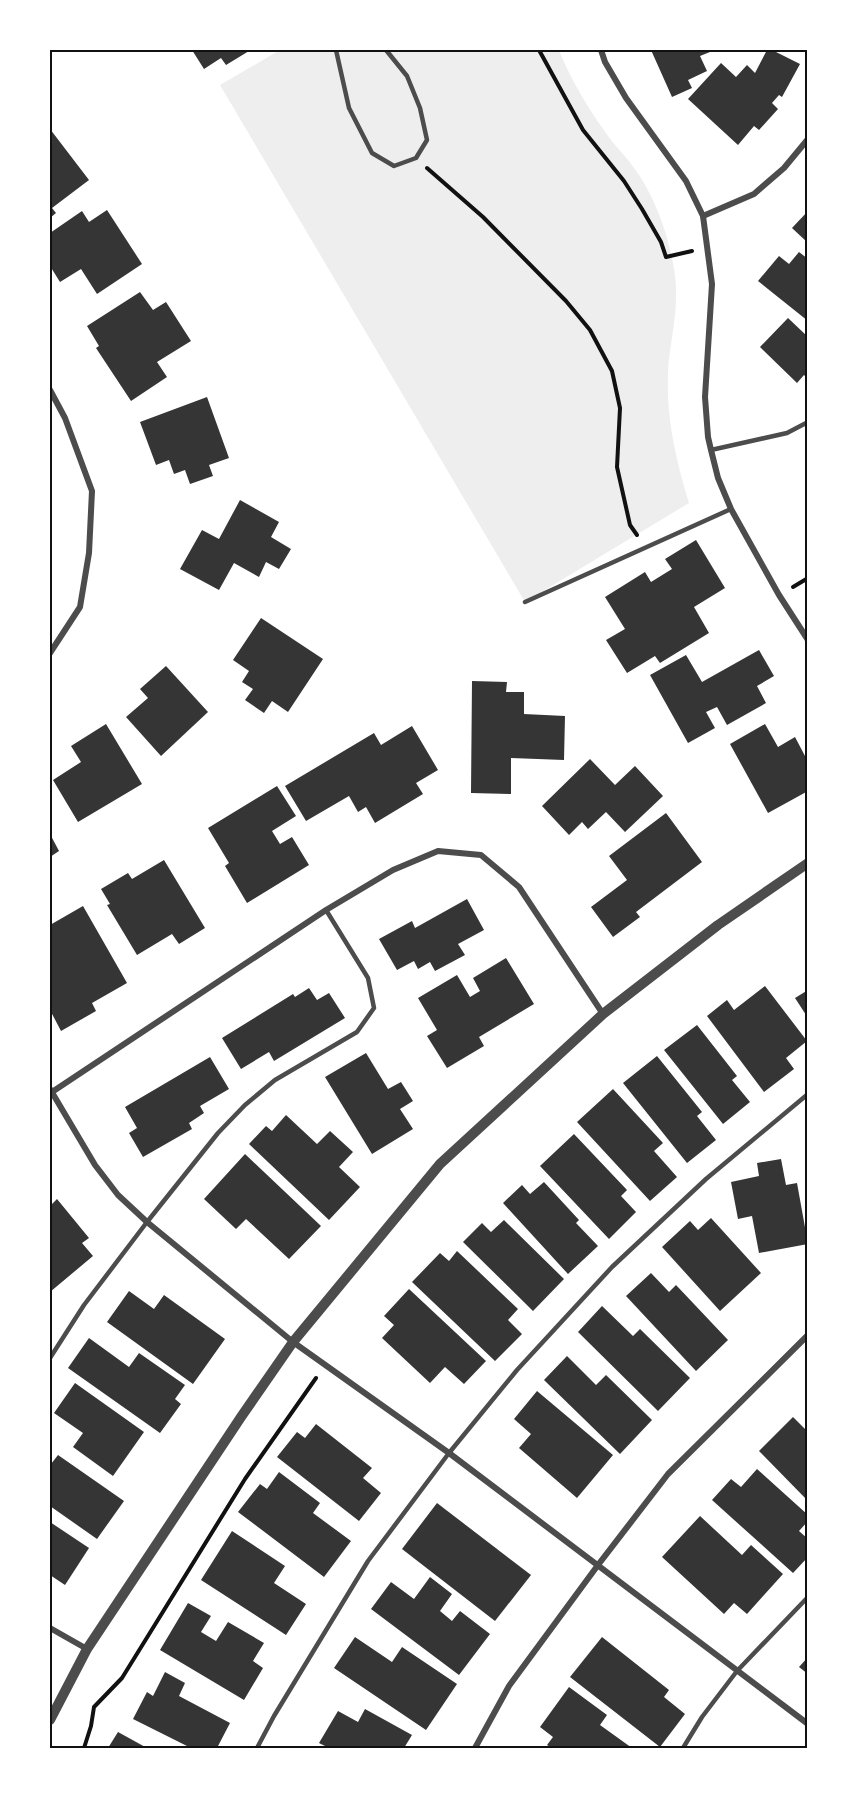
<svg xmlns="http://www.w3.org/2000/svg" width="857" height="1798" viewBox="0 0 857 1798" font-family="Poppins,sans-serif">
<rect width="100%" height="100%" fill="#fff"/>
<path fill="#eee" d="M280 50H559C571 81 591 113 611 140 619 150 627 158 634 168 648 186 661 216 667 238 672 256 677 278 676 297 676 322 669 348 668 373 666 418 676 461 689 503L525 602 220 85Z"/>
<g fill="#353535">
<polygon points="192,50 248,50 249,51 226,65 221,58 204,69"/>
<polygon points="651,50 715,50 700,56 707,71 688,80 692,88 672,97"/>
<polygon points="767,50 772,50 800,64 782,97 779,95 772,103 778,109 759,130 754,126 738,145 688,99 721,63 736,77 747,65 755,73"/>
<polygon points="50,129 89,180 52,208 56,213 50,218"/>
<polygon points="107,210 142,264 97,294 81,269 60,282 50,266 50,233 82,211 89,222"/>
<polygon points="808,211 808,243 792,228"/>
<polygon points="799,252 808,259 808,321 758,281 779,256 789,264"/>
<polygon points="140,292 153,310 166,302 191,341 157,362 167,377 131,401 96,348 99,346 87,326"/>
<polygon points="788,318 808,337 808,379 804,375 797,383 760,347"/>
<polygon points="207,397 229,458 209,465 213,476 190,484 185,470 174,474 169,460 156,465 140,422"/>
<polygon points="240,500 279,522 271,537 291,549 279,569 266,562 259,577 234,563 219,590 180,569 202,530 219,539"/>
<polygon points="696,540 725,588 694,607 709,633 660,663 655,656 627,673 606,640 625,629 605,597 645,572 651,582 672,569 665,559"/>
<polygon points="261,618 323,659 288,712 272,701 264,713 245,700 253,689 242,682 249,671 233,660"/>
<polygon points="759,650 774,676 757,686 766,703 727,725 717,707 706,712 715,728 688,743 650,675 686,655 702,682"/>
<polygon points="166,666 208,712 161,756 126,717 148,698 140,689"/>
<polygon points="472,681 507,682 506,692 524,692 524,714 565,716 564,760 511,758 511,794 471,793"/>
<polygon points="106,724 142,784 78,822 53,780 81,762 71,746"/>
<polygon points="765,724 778,747 795,737 805,756 808,755 808,791 768,813 730,744"/>
<polygon points="412,726 438,770 416,783 423,794 375,823 366,807 358,812 349,796 306,821 285,786 374,733 381,745"/>
<polygon points="590,759 615,785 635,766 663,796 625,832 606,812 588,829 582,822 569,835 542,806"/>
<polygon points="277,786 296,816 272,831 280,844 292,837 309,865 247,903 225,866 229,863 208,828"/>
<polygon points="666,813 702,862 636,912 640,917 613,937 591,907 627,880 609,856"/>
<polygon points="50,834 59,851 50,857"/>
<polygon points="164,860 205,928 179,944 172,934 137,955 107,905 110,904 101,889 128,873 132,879"/>
<polygon points="467,899 484,930 458,944 465,955 435,971 430,962 418,969 414,961 397,970 379,939 412,921 415,928"/>
<polygon points="83,906 127,983 92,1003 96,1011 61,1031 50,1010 50,925"/>
<polygon points="506,958 534,1004 479,1037 484,1046 447,1068 427,1036 437,1030 418,998 457,975 470,997 480,991 473,978"/>
<polygon points="765,986 807,1041 786,1058 794,1069 764,1092 707,1016 727,1000 734,1010"/>
<polygon points="309,988 317,1000 329,993 345,1018 274,1061 269,1052 241,1069 222,1038 293,994 295,997"/>
<polygon points="808,990 808,1018 795,998"/>
<polygon points="697,1025 737,1076 732,1080 750,1102 723,1124 664,1050"/>
<polygon points="366,1053 388,1089 401,1082 413,1101 400,1109 413,1129 372,1154 325,1077"/>
<polygon points="657,1056 702,1112 697,1116 716,1140 687,1163 623,1083"/>
<polygon points="210,1057 229,1089 200,1106 204,1113 189,1123 192,1129 143,1157 129,1133 137,1128 125,1107"/>
<polygon points="613,1089 663,1143 654,1151 677,1177 650,1201 577,1122"/>
<polygon points="286,1115 317,1144 330,1131 353,1152 339,1167 360,1187 329,1220 249,1144 266,1126 272,1131"/>
<polygon points="574,1134 627,1190 621,1196 636,1212 609,1239 540,1166"/>
<polygon points="245,1154 321,1226 289,1259 246,1219 236,1229 204,1199"/>
<polygon points="781,1159 786,1185 797,1183 808,1244 759,1253 752,1216 738,1219 731,1182 759,1176 757,1163"/>
<polygon points="544,1182 579,1220 576,1223 598,1246 568,1274 503,1203 522,1185 530,1194"/>
<polygon points="57,1199 89,1238 82,1243 93,1256 50,1292 50,1206"/>
<polygon points="711,1218 761,1273 720,1311 662,1247 690,1221 698,1230"/>
<polygon points="504,1220 564,1279 533,1311 463,1242 482,1223 491,1232"/>
<polygon points="457,1251 518,1309 508,1320 522,1334 495,1361 412,1282 440,1253 449,1261"/>
<polygon points="651,1273 669,1292 676,1285 728,1340 696,1371 626,1296"/>
<polygon points="409,1289 486,1361 464,1384 445,1367 430,1383 382,1338 394,1325 384,1316"/>
<polygon points="129,1291 154,1309 164,1295 225,1339 193,1384 107,1322"/>
<polygon points="602,1306 633,1336 640,1329 690,1378 658,1411 578,1332"/>
<polygon points="89,1338 129,1367 139,1353 185,1385 175,1399 181,1404 160,1433 68,1368"/>
<polygon points="567,1356 596,1385 606,1375 652,1420 620,1454 544,1380"/>
<polygon points="75,1383 144,1432 113,1476 73,1447 83,1433 54,1413"/>
<polygon points="537,1391 613,1455 577,1498 519,1448 531,1434 514,1419"/>
<polygon points="793,1417 808,1432 808,1501 759,1451"/>
<polygon points="316,1424 372,1468 363,1478 381,1493 359,1521 277,1457 297,1432 305,1438"/>
<polygon points="58,1455 124,1501 97,1539 50,1506 50,1463 51,1464"/>
<polygon points="757,1469 808,1515 808,1521 799,1531 808,1539 808,1557 793,1573 712,1500 731,1479 741,1487"/>
<polygon points="279,1472 320,1503 313,1513 351,1541 324,1577 238,1512 260,1484 267,1489"/>
<polygon points="437,1503 531,1575 495,1621 402,1549"/>
<polygon points="700,1516 742,1555 751,1545 783,1574 747,1614 734,1603 724,1614 662,1557"/>
<polygon points="50,1522 89,1548 65,1585 50,1575"/>
<polygon points="232,1531 285,1566 274,1583 306,1604 286,1635 201,1580"/>
<polygon points="430,1577 452,1594 440,1611 452,1621 460,1611 490,1634 459,1675 371,1609 391,1582 414,1599"/>
<polygon points="188,1603 211,1616 201,1632 216,1641 228,1622 264,1643 253,1661 263,1668 244,1700 160,1650"/>
<polygon points="355,1637 392,1662 402,1647 457,1684 426,1730 334,1668"/>
<polygon points="602,1637 669,1690 664,1697 685,1714 660,1747 570,1677"/>
<polygon points="808,1657 808,1674 799,1667"/>
<polygon points="165,1672 185,1683 179,1696 230,1723 217,1748 191,1748 133,1719 147,1692 153,1696"/>
<polygon points="569,1687 607,1715 600,1725 632,1748 552,1748 547,1745 553,1737 540,1727"/>
<polygon points="365,1709 412,1735 404,1748 329,1748 319,1743 338,1711 358,1722"/>
<polygon points="118,1732 147,1748 108,1748"/>
</g>
<g fill="none" stroke-linecap="round" stroke-linejoin="round">
<g stroke="#111" stroke-width="4">
<polyline points="539,50 583,130 624,181 642,209 661,242 666,257 692,251"/>
<polyline points="427,168 483,217 566,301 590,330 612,371 620,408 617,467 630,525 637,535"/>
<polyline points="793,587 808,578"/>
<polyline points="84,1748 91,1726 94,1707 122,1678 245,1479 316,1378"/>
</g>
<g stroke="#4c4c4c" stroke-width="4.5">
<polyline points="336,50 349,108 372,153 394,166 416,158 427,140 420,108 407,76 386,50"/>
<polyline points="711,450 787,433 808,422"/>
<polyline points="525,602 731,509"/>
<polyline points="50,1358 84,1305 147,1222 218,1133 245,1105 275,1080 357,1032 374,1008 368,978 326,910"/>
<polyline points="257,1748 274,1716 368,1561 449,1453 517,1370 612,1267 706,1179 808,1094"/>
<polyline points="683,1748 702,1717 737,1671 808,1597"/>
</g>
<g stroke="#4c4c4c" stroke-width="6">
<polyline points="601,50 605,62 626,98 686,181 703,216 712,284 705,397 708,437 711,450 718,478 731,509 779,595 808,640"/>
<polyline points="703,216 754,194 784,168 808,139"/>
<polyline points="50,390 65,418 92,491 89,553 80,607 50,653"/>
<polyline points="50,1089 95,1165 118,1195 147,1222 293,1342 449,1453 808,1724"/>
<polyline points="52,1092 326,910 393,870 438,851 481,855 519,887 603,1014"/>
<polyline points="50,1628 87,1649"/>
<polyline points="475,1748 509,1686 598,1565 668,1474 808,1335"/>
</g>
<polyline stroke="#4c4c4c" stroke-width="10" points="50,1720 87,1649 241,1417 293,1342 440,1164 603,1014 718,925 808,863"/>
</g>
<rect width="857" height="1798" fill="none" stroke="#ffffff" stroke-width="102"/>
<rect x="51" y="51" width="755" height="1696" fill="none" stroke="#111" stroke-width="2"/>
</svg>
